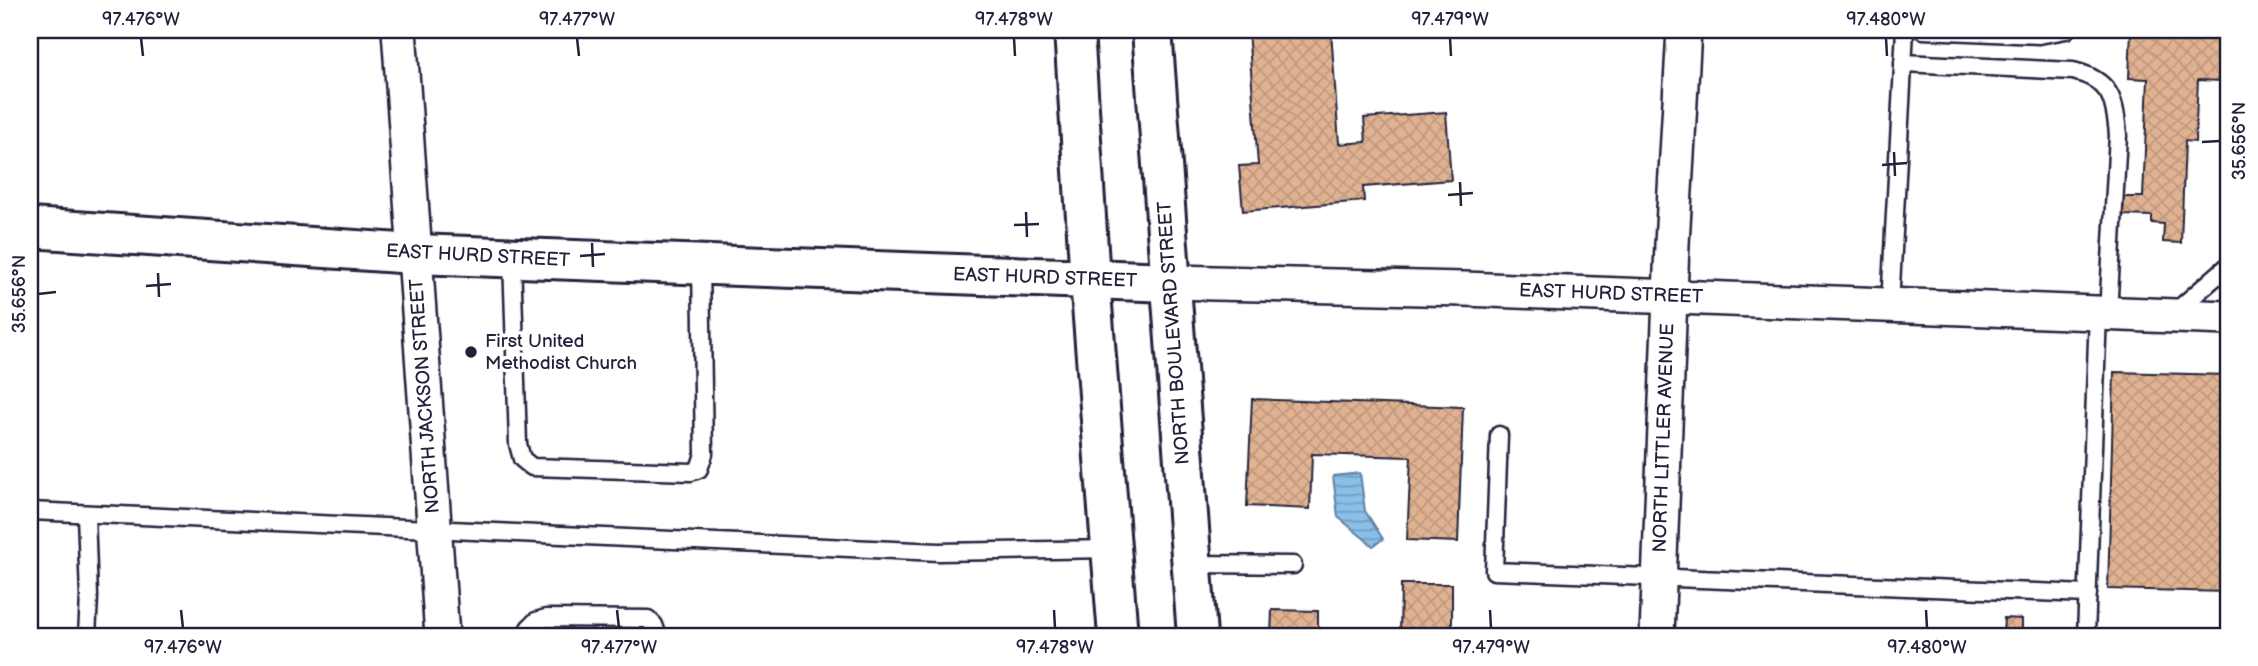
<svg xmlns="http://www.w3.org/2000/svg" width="2258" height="666" viewBox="0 0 2258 666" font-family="'Balsamiq Sans',sans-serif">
<defs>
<pattern id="water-rules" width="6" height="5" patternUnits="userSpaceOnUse" patternTransform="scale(1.75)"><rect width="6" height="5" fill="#8ac0e8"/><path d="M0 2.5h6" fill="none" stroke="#709cbd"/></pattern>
<pattern id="building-cross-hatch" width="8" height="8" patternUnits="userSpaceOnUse" patternTransform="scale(1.75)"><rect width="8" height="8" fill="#e0b291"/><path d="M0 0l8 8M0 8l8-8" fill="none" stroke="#c0997e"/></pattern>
</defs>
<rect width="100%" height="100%" fill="#fff"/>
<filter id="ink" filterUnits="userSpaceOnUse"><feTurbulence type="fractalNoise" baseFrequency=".0143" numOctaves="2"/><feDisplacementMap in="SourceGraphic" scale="14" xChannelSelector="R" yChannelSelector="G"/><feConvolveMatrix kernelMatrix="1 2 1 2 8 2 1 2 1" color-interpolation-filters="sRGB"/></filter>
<g filter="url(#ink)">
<polygon fill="url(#water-rules)" stroke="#6081a3" stroke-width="2" points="1360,473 1365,511 1383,539 1373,546 1338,517 1333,476"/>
<g fill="url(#building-cross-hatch)" stroke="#22223b" stroke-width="2">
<polygon points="1248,30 1331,30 1339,144 1366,142 1364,118 1446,112 1451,180 1363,187 1364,201 1243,211 1239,166 1258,165"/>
<polygon points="2131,30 2224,30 2222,81 2198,80 2195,142 2185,141 2181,243 2163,242 2164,224 2152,223 2152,216 2121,215 2122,197 2143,197 2148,79 2129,78"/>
<polygon points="2114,372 2228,375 2226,592 2108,589"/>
<polygon points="1252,399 1463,407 1458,542 1407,540 1411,457 1312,454 1310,509 1247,506"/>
<polygon points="1401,584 1452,584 1452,636 1400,636"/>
<polygon points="1272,610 1318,611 1318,636 1271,636"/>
<polygon points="2004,618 2022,619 2022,636 2003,636"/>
</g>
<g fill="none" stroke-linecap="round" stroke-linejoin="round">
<defs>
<g id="service">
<polyline points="1923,30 2039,35 2066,30"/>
<path d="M1903 63 2073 71C2111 80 2115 100 2118 135L2108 314"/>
<polyline points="512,258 518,444 522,459 532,467 691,472 699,469 704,454 701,265"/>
<polyline points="1890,305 1905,30"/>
<polyline points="2175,312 2228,266"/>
<polyline points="1499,435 1494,571 2088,594"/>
<polyline points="30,511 939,552 1111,549"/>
<polyline points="86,514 89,597 87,636"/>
<polyline points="1192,564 1293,565"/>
<polyline points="529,636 529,628 536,621 546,618 648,619 654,625 658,636"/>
<polyline points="2086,636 2098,313"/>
</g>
<g id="minor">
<polyline points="399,30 442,636"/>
<polyline points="1171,282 1464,289 2228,318"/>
<polyline points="1657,636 1672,244 1684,30"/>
</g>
<polyline id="tertiary" points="30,228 415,254 1171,282"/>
<g id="secondary">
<polyline points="1074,30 1090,280 1118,636"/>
<polyline points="1152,30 1197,636"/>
</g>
</defs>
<use href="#service" stroke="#22223b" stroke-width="21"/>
<use href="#minor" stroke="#22223b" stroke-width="38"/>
<use href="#tertiary" stroke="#22223b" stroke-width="44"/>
<use href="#secondary" stroke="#22223b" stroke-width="44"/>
<use href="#service" stroke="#fff" stroke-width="16"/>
<use href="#minor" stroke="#fff" stroke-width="33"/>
<use href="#tertiary" stroke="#fff" stroke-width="38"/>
<use href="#secondary" stroke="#fff" stroke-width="38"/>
</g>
</g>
<path fill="none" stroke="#22223b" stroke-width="2.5" d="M141 38 143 56M577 38 579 56M1014 38 1015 56M1450 38 1451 56M1886 38 1887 56M2202 142 2220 141M1894 152 1895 176M1882 165 1907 163M1460 182 1461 206M1448 195 1473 193M1026 212 1027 237M1014 225 1039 224M592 243 593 267M580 256 605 254M158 273 159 297M146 286 171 284M38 294 56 292M181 610 183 628M617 610 619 628M1054 610 1055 628M1490 610 1491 628M1926 610 1927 628"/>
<circle fill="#22223b" stroke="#fff" stroke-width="2.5" cx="471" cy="352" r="7"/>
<g text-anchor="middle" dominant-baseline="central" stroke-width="7" stroke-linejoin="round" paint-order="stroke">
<g font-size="19" fill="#22223b" stroke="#fff">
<text transform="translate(478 256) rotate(3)">EAST HURD STREET</text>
<text transform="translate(1045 278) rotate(2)">EAST HURD STREET</text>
<text transform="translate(1611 294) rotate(2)">EAST HURD STREET</text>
<text transform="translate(1174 333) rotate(-94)">NORTH BOULEVARD STREET</text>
<text transform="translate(425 396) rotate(-94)">NORTH JACKSON STREET</text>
<text transform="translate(1664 438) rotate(-88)">NORTH LITTLER AVENUE</text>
</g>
<g font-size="19" fill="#22223b" stroke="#fff" text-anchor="start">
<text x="485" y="341">First United<tspan x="485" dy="22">Methodist Church</tspan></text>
</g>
</g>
<rect width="2258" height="666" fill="none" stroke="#fff" stroke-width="77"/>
<rect x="38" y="38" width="2182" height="590" fill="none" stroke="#22223b" stroke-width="2.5"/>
<g font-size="18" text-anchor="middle" fill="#22223b">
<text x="141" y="25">97.476°W</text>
<text x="577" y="25">97.477°W</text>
<text x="1014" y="25">97.478°W</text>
<text x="1450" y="25">97.479°W</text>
<text x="1886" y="25">97.480°W</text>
<text transform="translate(2239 141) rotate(-90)" y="6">35.656°N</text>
<text transform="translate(19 294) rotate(-90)" y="6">35.656°N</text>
<text x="183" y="653">97.476°W</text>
<text x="619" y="653">97.477°W</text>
<text x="1055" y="653">97.478°W</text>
<text x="1491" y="653">97.479°W</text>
<text x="1927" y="653">97.480°W</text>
</g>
</svg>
